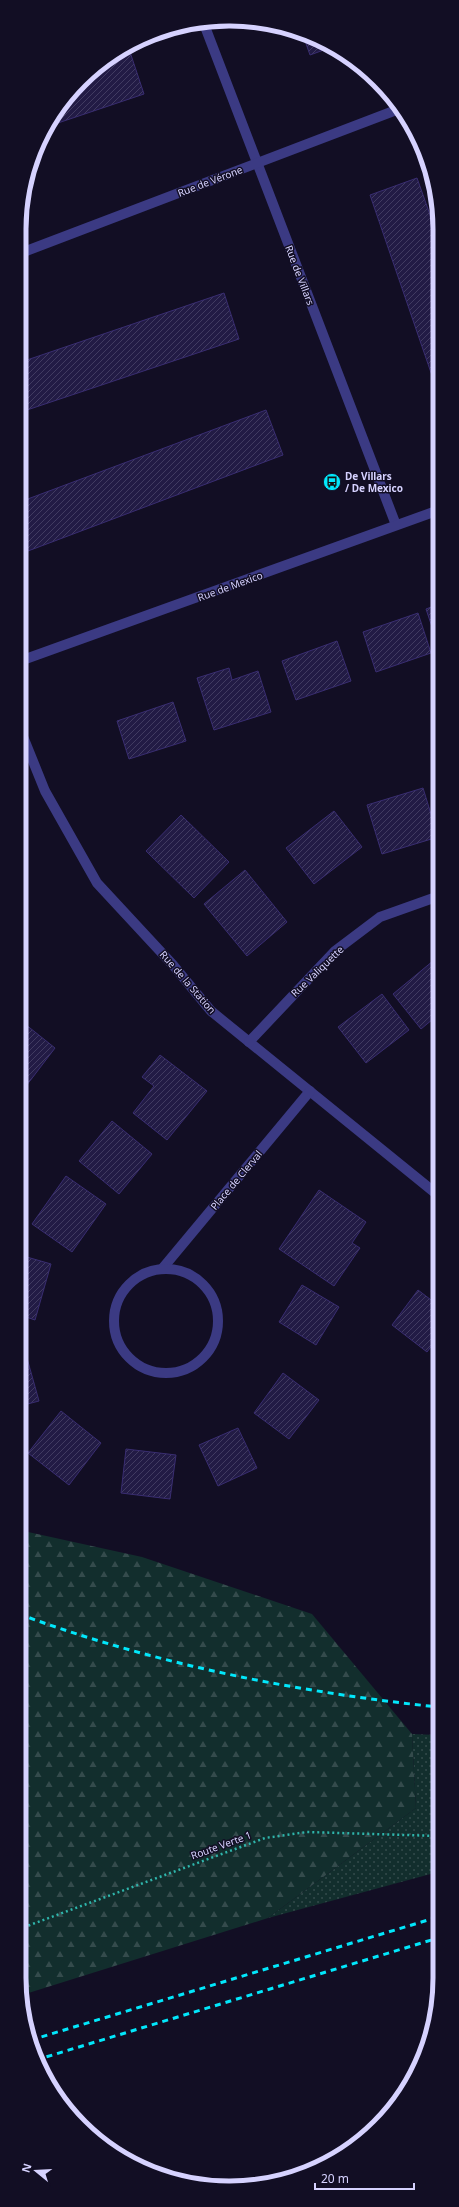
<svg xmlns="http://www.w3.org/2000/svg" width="459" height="2207" viewBox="0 0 459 2207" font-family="'Noto Sans',sans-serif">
<defs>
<pattern id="grass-dots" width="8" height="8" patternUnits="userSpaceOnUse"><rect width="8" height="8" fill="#122e2d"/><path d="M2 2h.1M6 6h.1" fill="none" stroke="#344b4c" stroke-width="1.8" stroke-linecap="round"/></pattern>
<pattern id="forest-firs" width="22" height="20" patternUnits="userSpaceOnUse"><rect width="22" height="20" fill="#122e2d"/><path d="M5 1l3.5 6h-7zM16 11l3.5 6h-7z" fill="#344b4c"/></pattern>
<pattern id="building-hatch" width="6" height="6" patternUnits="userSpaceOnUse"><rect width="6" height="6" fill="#221b45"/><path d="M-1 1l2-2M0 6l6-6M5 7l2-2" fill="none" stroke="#413b61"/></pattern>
</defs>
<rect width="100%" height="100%" fill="#120e24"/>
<polygon fill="url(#grass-dots)" points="412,1734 438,1735 438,1872 268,1918 416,1808"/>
<polygon fill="url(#forest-firs)" points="19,1530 142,1557 312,1614 412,1734 416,1808 268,1918 22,1995 19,1977"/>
<g fill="url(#building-hatch)" stroke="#392d71">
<polygon points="303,35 322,41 332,47 310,55"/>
<polygon points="129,49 144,94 46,127 101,63"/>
<polygon points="417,178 440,243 439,396 370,195"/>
<polygon points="224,293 239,339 21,412 21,362"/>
<polygon points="266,410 283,455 20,554 20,487 25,500"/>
<polygon points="439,604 439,648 426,609"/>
<polygon points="418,613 431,653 376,672 363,632"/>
<polygon points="337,641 351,681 296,700 282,661"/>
<polygon points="229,668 232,680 258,671 271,712 214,730 197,678"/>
<polygon points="173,702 186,741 129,759 117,721"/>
<polygon points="423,788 438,837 382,854 367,805"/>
<polygon points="334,811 362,847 314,884 286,848"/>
<polygon points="181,815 229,862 194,898 146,851"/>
<polygon points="245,870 287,922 247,956 204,904"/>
<polygon points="439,956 439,1014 421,1029 393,994"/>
<polygon points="382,994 409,1030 366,1063 338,1027"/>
<polygon points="20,1020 55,1048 20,1094"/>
<polygon points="160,1055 207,1091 167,1140 133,1113 154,1086 142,1077"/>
<polygon points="112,1121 152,1154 119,1194 79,1161"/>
<polygon points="66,1176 106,1204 72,1252 32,1224"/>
<polygon points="319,1190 366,1222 352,1243 360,1248 334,1286 279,1249"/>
<polygon points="20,1255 51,1264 35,1320 20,1315"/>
<polygon points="302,1285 339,1307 316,1345 279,1322"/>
<polygon points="418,1290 439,1306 439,1336 427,1352 392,1325"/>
<polygon points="20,1333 39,1401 20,1406"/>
<polygon points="283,1373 319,1400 289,1439 254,1413"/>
<polygon points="61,1411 101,1443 69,1485 28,1453"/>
<polygon points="238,1428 257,1468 218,1486 199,1445"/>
<polygon points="126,1449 176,1455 170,1499 121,1493"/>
</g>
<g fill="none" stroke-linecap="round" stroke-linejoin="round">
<polyline stroke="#2fb5ab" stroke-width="2.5" stroke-dasharray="2 3" stroke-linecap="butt" points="19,1929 265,1838 307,1832 438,1836"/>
<g stroke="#3b3a83" stroke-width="10">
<polyline points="204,24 396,525"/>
<polyline points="21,253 399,109"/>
<polyline points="20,661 439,510"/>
<polyline points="20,729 45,791 97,883 173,965 211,1011 439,1196"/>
<polyline points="249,1042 335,951 380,917 439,896"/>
<polyline points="162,1269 310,1091"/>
<circle cx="166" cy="1321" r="52"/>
</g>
<g stroke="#02e7fb" stroke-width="3" stroke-dasharray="6 5" stroke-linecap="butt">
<path d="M19 1614C154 1664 295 1692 438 1707"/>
<polyline points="31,2040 438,1917"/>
<polyline points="36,2060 438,1938"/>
</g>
</g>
<defs>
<symbol id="bus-disc" viewBox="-11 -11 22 22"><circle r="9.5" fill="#02e7fb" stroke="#120e24"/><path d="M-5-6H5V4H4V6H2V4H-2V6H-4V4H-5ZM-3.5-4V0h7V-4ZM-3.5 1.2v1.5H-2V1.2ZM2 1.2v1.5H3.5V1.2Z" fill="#111"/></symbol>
</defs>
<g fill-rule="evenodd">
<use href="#bus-disc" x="322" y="472" width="20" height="20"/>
</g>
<g text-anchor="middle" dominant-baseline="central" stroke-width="3" stroke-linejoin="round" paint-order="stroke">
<g font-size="10" fill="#d6d2ff" stroke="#120e24">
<text transform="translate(210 181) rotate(-21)">Rue de Vérone</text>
<text transform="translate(300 275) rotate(69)">Rue de Villars</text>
<text transform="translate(230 586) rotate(-20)">Rue de Mexico</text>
<text transform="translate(317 971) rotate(-44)">Rue Valiquette</text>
<text transform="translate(188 982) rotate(49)">Rue de la Station</text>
<text transform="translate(236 1180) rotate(-50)">Place de Clerval</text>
<text transform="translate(221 1845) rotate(-20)">Route Verte 1</text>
</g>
<g font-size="10" font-weight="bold" fill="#d6d2ff" stroke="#120e24" text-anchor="start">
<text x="345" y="476">De Villars<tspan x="345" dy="12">/ De Mexico</tspan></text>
</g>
</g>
<path d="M0 0H459V2207H0ZM229 26H230A203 203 0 0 1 433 229V1978A203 203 0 0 1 230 2181H229A203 203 0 0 1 26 1978V229A203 203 0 0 1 229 26Z" fill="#120e24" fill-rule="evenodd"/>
<path fill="none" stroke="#d6d2ff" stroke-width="5" d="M229 26H230A203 203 0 0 1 433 229V1978A203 203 0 0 1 230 2181H229A203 203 0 0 1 26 1978V229A203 203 0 0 1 229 26Z"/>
<g transform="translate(36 2171) rotate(288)" stroke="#120e24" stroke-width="3" paint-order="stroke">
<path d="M0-3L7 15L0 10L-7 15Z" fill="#d6d2ff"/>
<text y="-6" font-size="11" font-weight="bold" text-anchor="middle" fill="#d6d2ff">N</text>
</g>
<path d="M315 2183v6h99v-6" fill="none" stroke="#d6d2ff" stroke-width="2"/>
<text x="321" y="2183" font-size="12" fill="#d6d2ff" stroke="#120e24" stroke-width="3" paint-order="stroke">20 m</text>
</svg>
